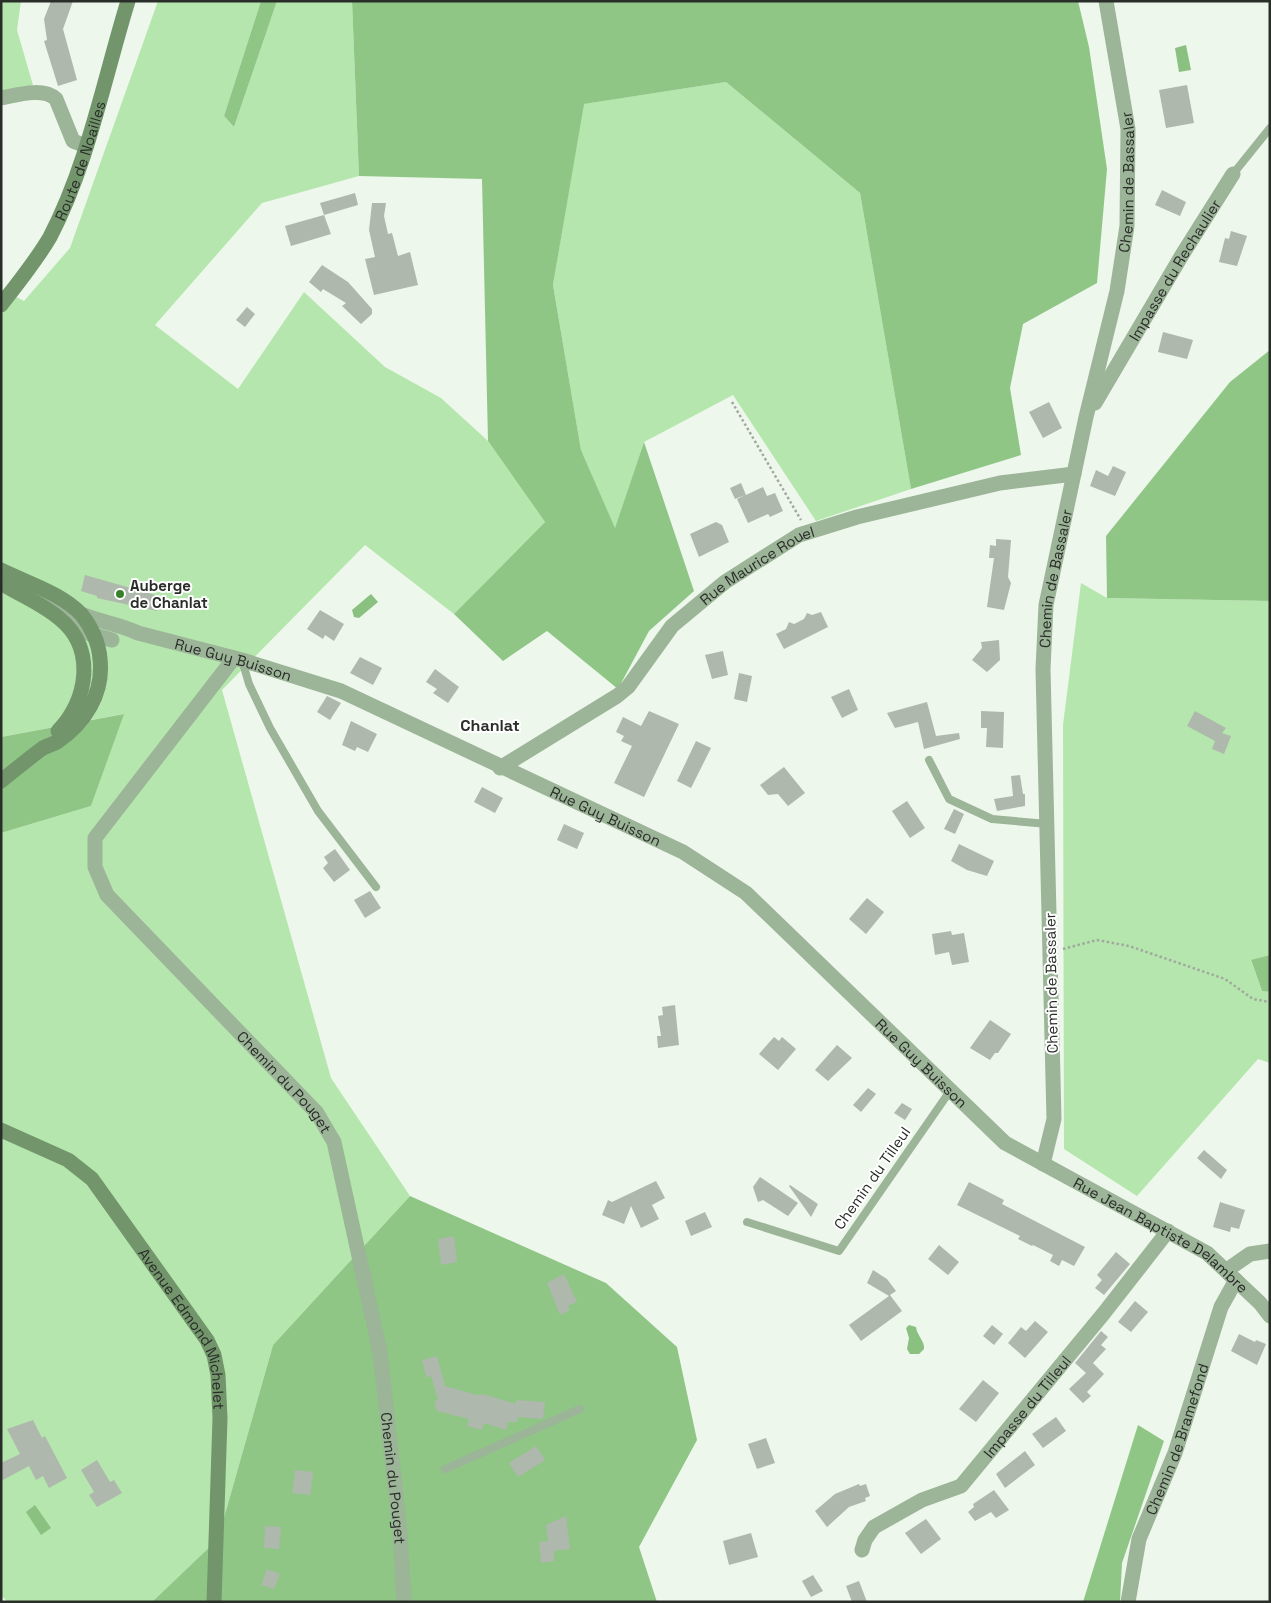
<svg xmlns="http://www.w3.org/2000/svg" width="1271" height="1603" viewBox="0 0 1271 1603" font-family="'Space Grotesk',sans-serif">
<rect width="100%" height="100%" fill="#edf7eb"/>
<g fill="#b5e6ad">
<polygon points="1,1 21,1 17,30 37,99 1,103"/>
<polygon points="158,1 261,1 224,116 234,127 277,1 352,1 359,176 262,203 155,325 238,389 304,292 385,367 441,398 488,441 545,522 454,614 365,545 222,690 331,1078 410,1196 273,1345 218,1539 152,1602 8,1602 1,1596 1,833 91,806 123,714 1,737 1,289 24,301 70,248"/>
<polygon points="726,82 860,193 911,489 816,521 733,395 644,442 615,529 581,450 553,285 583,104"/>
<polygon points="1081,583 1107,598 1270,601 1270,955 1251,961 1262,991 1270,992 1270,1063 1258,1059 1137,1196 1064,1149 1063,725"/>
</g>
<g fill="#8fc686">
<polygon points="261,1 277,1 234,127 224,116"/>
<polygon points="352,1 1078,1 1089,47 1107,169 1097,283 1023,324 1010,388 1021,455 911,489 860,193 726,82 584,104 553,285 581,450 615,528 644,442 694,591 649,631 618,689 547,631 503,661 454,614 545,522 488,441 482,179 359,176"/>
<polygon points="1270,350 1270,601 1107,598 1106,536 1230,382"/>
<polygon points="124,714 91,806 1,833 1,737"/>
<polygon points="1270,955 1270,992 1262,991 1251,960"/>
<polygon points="410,1196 606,1283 677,1347 697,1440 639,1547 657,1602 152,1602 218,1539 273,1345"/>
<polygon points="1138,1425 1164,1441 1122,1563 1120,1602 1083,1602"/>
</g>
<g fill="#8ac080">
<polygon points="1186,45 1191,70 1179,72 1175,48"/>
<polygon points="371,594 378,602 359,618 354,617 352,610"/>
<path d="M909 1325 916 1327C917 1336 925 1341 924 1349L919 1354H910L907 1349 909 1338 906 1328Z"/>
<polygon points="35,1505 51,1528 41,1535 26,1512"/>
</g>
<g fill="#aeb8ac">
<polygon points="51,1 73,1 63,29 77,80 58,86 44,41 47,40 44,19"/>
<polygon points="1187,85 1194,123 1166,128 1159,90"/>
<polygon points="1162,190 1186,202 1180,216 1155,205"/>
<polygon points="355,193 358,205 324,215 320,203"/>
<polygon points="372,203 386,203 384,216 388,234 392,233 398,256 410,252 418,285 374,295 365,259 375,257 369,230"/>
<polygon points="324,215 331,234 291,246 285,226"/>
<polygon points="1231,231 1247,236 1237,266 1219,262 1225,238 1229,239"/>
<polygon points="322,265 348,282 372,309 372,314 361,324 342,306 346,303 323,289 321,292 309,282"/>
<polygon points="247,307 255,314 245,327 236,320"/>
<polygon points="1163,332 1193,340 1187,359 1158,352"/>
<polygon points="1049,402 1062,428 1043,438 1029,412"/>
<polygon points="1113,466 1126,472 1115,496 1090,486 1096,470 1108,476"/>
<polygon points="741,483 746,495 763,487 767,496 775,493 783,511 770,517 768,514 748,523 737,499 745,495 735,499 730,488"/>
<polygon points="716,522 722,525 729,542 699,557 690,534"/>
<polygon points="996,539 1011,540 1008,577 1011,583 1004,610 987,607 994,558 989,558 990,545 996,546"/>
<polygon points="85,575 162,597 157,611 97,598 97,596 81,591"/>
<polygon points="320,610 344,624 334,641 325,635 323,639 307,629"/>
<polygon points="821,612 828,627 784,649 776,634 786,629 789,622 794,624 804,619 807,613 812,615"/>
<polygon points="999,640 1000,660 987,672 972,660 982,648 981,642"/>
<polygon points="723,651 728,675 712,679 705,655"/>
<polygon points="360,657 382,668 373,685 350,673"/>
<polygon points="435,669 459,687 448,703 433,693 437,689 426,682"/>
<polygon points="739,673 752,676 747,702 734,699"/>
<polygon points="849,689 858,710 842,718 831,697"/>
<polygon points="327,696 341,703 330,720 317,712"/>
<polygon points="927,702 936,736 959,733 960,739 924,749 918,722 895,728 887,713"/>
<polygon points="649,711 679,724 644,797 614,783 632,746 621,741 624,736 616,732 623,717 641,726"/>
<polygon points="981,711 1004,712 1003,748 986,747 987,728 981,728"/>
<polygon points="1195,711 1226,728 1222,733 1231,736 1224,754 1212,749 1215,741 1187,726"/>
<polygon points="351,721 377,734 368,752 357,747 355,751 342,745"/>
<polygon points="696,741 711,748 691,788 677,781"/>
<polygon points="784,767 805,793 788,806 778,794 768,795 760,785"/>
<polygon points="1020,775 1023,794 1025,794 1025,806 997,811 994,799 1013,796 1011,776"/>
<polygon points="482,787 503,798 495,813 474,802"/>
<polygon points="907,801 925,828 910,838 892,811"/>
<polygon points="954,809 964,814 955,834 944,829"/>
<polygon points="564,824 584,833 577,849 557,840"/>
<polygon points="959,844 994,861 987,876 967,870 951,861"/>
<polygon points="335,849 350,870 334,882 323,868 328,863 324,857"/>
<polygon points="370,891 381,908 365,918 354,900"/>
<polygon points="867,898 884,912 866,934 849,919"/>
<polygon points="951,931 952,935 964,933 969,962 952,965 949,952 935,955 932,934"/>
<polygon points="675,1005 679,1045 658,1048 657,1036 661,1036 658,1016 663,1015 662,1007"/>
<polygon points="990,1020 1011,1034 998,1053 995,1053 990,1060 970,1048"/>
<polygon points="774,1037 779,1041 782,1037 796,1049 778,1070 759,1054"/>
<polygon points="837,1045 852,1058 828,1081 815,1070"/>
<polygon points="868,1088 876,1094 861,1112 853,1105"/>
<polygon points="902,1103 912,1109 905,1120 894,1113"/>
<polygon points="1204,1150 1227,1170 1221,1179 1197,1158"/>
<polygon points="760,1177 798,1203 788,1216 763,1200 758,1202 753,1187"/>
<polygon points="656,1181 665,1198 652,1205 659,1219 641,1228 631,1206 624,1224 602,1215 608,1200 612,1202"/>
<polygon points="969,1182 1004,1200 1002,1204 1085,1247 1074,1266 1062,1260 1059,1266 1050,1261 1053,1255 1033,1245 1032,1246 1018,1239 1020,1236 957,1205"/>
<polygon points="790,1185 818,1204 811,1217 789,1186"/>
<polygon points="1220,1202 1245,1210 1239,1229 1231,1227 1230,1232 1213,1227"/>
<polygon points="705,1212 712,1227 691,1236 685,1221"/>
<polygon points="454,1236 457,1262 441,1265 438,1239"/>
<polygon points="939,1245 959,1262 948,1275 928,1259"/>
<polygon points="1116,1252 1130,1264 1104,1295 1095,1288 1102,1280 1097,1275"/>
<polygon points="873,1270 887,1279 896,1291 890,1295 902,1311 861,1341 849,1325 889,1296 867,1283"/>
<polygon points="564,1274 577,1302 568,1306 570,1310 560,1315 547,1283"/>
<polygon points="1135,1301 1148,1312 1131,1332 1118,1322"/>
<polygon points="1035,1321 1048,1332 1025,1358 1008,1343 1021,1327 1026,1331"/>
<polygon points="992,1325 1003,1334 994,1345 983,1336"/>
<polygon points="1101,1331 1108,1337 1101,1345 1106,1349 1093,1363 1104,1374 1087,1392 1091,1396 1083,1403 1069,1389 1086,1373 1075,1363"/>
<polygon points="1239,1334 1255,1342 1256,1340 1266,1344 1257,1365 1231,1351"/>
<polygon points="437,1356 445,1386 477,1395 483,1394 516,1404 516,1400 545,1402 543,1419 518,1417 517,1422 508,1422 506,1430 484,1423 482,1430 467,1426 469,1419 437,1411 434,1401 438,1400 431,1376 426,1377 422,1360"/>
<polygon points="983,1380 999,1393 976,1422 959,1409"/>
<polygon points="1056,1417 1066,1431 1043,1448 1032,1434"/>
<polygon points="33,1420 42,1438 45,1436 67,1478 49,1488 43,1476 36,1480 29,1466 1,1481 1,1463 20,1454 7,1429"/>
<polygon points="766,1438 775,1463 757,1469 748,1444"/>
<polygon points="536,1446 545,1460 518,1477 509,1463"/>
<polygon points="1025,1451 1035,1465 1005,1488 996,1474"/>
<polygon points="97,1460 110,1482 114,1480 122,1493 97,1507 89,1495 94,1492 81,1470"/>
<polygon points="295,1470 313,1472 310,1495 292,1493"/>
<polygon points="859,1484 860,1486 866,1484 870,1496 865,1498 866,1501 849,1507 827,1527 815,1511 835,1494"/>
<polygon points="994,1490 1009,1510 996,1518 991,1512 975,1521 968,1512 974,1507 973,1504"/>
<polygon points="566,1516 570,1549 554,1551 554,1561 541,1563 539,1542 548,1541 546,1525"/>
<polygon points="926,1519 941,1539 921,1554 905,1533"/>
<polygon points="265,1526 281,1527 279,1549 264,1548"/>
<polygon points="751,1533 758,1557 729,1565 723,1541"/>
<polygon points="267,1569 280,1574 274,1589 261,1585"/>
<polygon points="813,1575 823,1591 811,1597 802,1581"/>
<polygon points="859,1581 867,1602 852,1602 846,1586"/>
</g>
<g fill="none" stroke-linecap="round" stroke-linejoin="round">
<g stroke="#a1a99f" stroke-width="2.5" stroke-dasharray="2.5 2.5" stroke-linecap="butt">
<polyline points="732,402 801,520"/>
<polyline points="1063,949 1097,940 1129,946 1225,979 1253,999 1270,1002"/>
</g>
<g stroke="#9cb498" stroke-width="8">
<polyline points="1233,174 1270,128"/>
<polyline points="242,660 249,684 270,728 318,811 376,887"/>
<polyline points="929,760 949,799 992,819 1048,824"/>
<polyline points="747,1222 839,1251 950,1091"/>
<polyline points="445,1469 580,1409"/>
</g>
<g stroke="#9cb498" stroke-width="15">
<path d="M1 98C17 95 43 87 56 99L73 141 86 146"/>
<path id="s1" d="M1095 403 1182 255 1233 174"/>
<polyline points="33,595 56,605 87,633 112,640"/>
<path id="s2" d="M81 614C100 622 120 624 138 633L242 660 341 691 683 852 746 893 1005 1143 1207 1253 1260 1303 1270 1316"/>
<path id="s3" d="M234 658 95 838V867L107 895 317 1113 334 1142 380 1352 400 1532 404 1602"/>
<path id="s4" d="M500 768 617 696 628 687 672 626 725 582 799 535 857 517 1000 483 1074 474"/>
<path id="s5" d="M1043 1164 1054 1119 1043 669 1046 605 1086 417 1117 291 1127 226 1128 129 1106 1"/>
<polyline points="1227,1270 1250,1254 1270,1251"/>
<path id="s6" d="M862 1550 865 1540 874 1527 922 1500 961 1486 1104 1313 1168 1231"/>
<path id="s7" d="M1128 1602 1139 1539 1175 1453 1221 1307 1236 1280"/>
</g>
<g stroke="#72956c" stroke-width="15">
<path id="s8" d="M1 305C18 283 36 261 50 237 88 164 104 79 128 1"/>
<path d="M1 570C27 583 61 593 81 614 91 626 99 643 100 659 104 693 85 723 57 742 53 744 47 746 43 748 29 758 15 770 1 781"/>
<path d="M1 583C20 595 43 604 60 619 96 648 88 701 58 731"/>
<path id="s9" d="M1 1130 68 1160 92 1179 207 1340 214 1355 218 1375 220 1418 214 1602"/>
</g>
</g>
<circle fill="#358028" stroke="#fff" stroke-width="2" cx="120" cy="594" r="5"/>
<g text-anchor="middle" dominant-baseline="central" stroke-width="4" stroke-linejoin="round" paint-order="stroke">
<g font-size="15" fill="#2a2e29" stroke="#fff">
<text stroke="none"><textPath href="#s8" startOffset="166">Route de Noailles</textPath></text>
<text stroke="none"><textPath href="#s5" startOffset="992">Chemin de Bassaler</textPath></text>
<text stroke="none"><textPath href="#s1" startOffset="155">Impasse du Rechaulier</textPath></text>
<text stroke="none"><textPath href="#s4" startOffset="332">Rue Maurice Rouel</textPath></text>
<text stroke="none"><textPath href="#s5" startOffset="588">Chemin de Bassaler</textPath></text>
<text stroke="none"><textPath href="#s2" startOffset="159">Rue Guy Buisson</textPath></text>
<text stroke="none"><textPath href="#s2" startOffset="564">Rue Guy Buisson</textPath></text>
<text transform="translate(1051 983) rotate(-91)">Chemin de Bassaler</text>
<text stroke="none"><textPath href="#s2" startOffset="969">Rue Guy Buisson</textPath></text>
<text stroke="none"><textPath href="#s3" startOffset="545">Chemin du Pouget</textPath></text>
<text transform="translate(872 1178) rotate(-55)">Chemin du Tilleul</text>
<text stroke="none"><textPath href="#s2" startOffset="1266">Rue Jean Baptiste Delambre</textPath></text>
<text stroke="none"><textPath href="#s9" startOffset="282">Avenue Edmond Michelet</textPath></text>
<text stroke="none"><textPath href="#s6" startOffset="226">Impasse du Tilleul</textPath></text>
<text stroke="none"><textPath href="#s7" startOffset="171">Chemin de Bramefond</textPath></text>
<text stroke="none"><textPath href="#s3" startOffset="965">Chemin du Pouget</textPath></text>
</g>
<g font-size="15" font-weight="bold" fill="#2a2e29" stroke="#fff" text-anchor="start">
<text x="130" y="585">Auberge<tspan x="130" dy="17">de Chanlat</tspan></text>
</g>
<g font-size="16" font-weight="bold" fill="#2a2e29" stroke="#fff">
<text x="490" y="725">Chanlat</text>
</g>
</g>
<rect width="1271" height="1603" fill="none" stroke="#2a2e29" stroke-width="5"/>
</svg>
